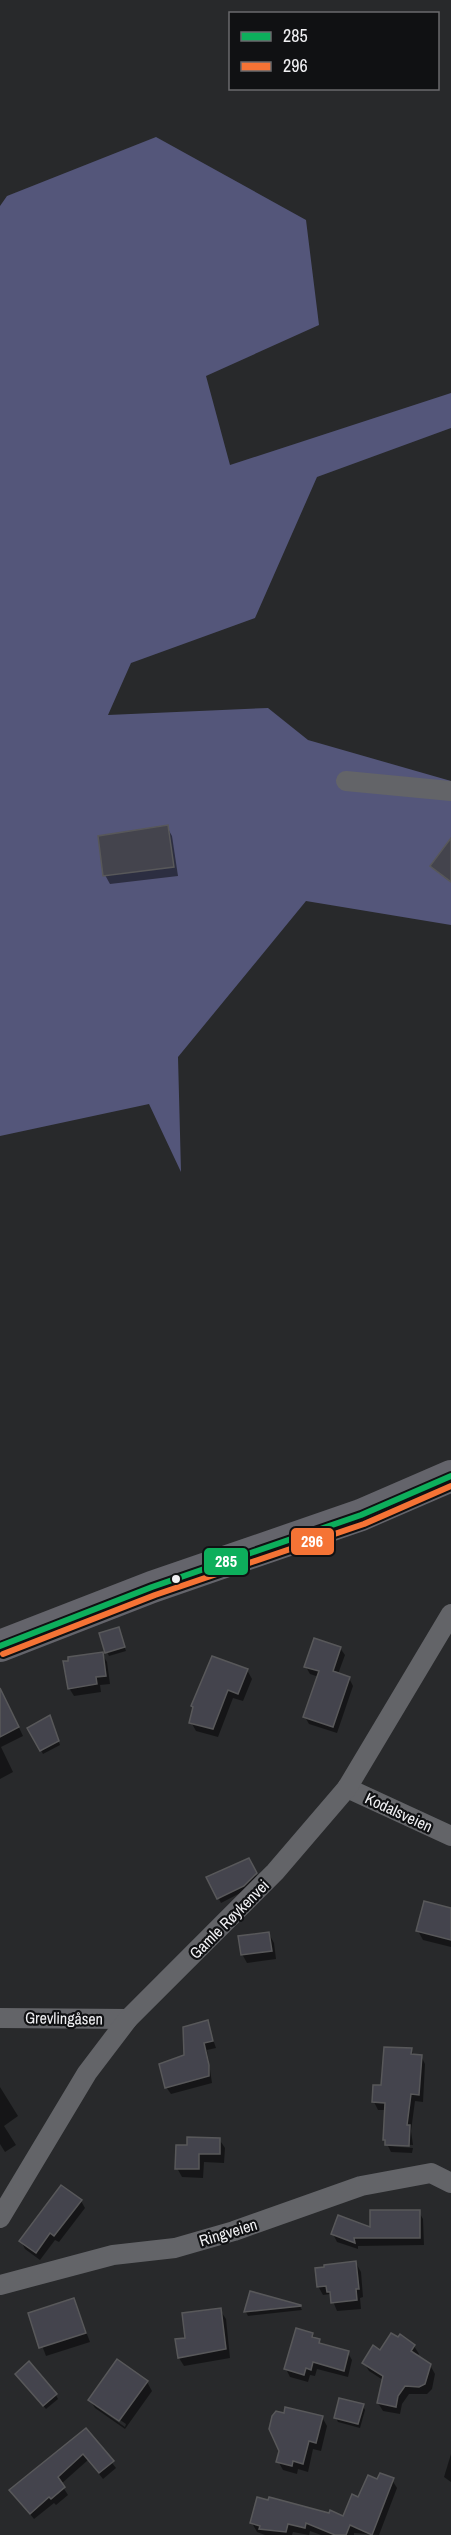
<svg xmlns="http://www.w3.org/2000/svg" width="451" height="2535" viewBox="0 0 451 2535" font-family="'Archivo Narrow',sans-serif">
<rect width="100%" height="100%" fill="#28292b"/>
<polygon fill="#54567a" points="156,137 306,220 319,325 206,376 230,465 451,393 451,428 317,477 255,618 131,663 108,715 268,708 308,740 451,781 451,925 306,901 178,1057 181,1172 149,1104 0,1136 0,206 7,196"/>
<g fill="#0007" fill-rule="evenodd">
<polygon points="167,827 172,836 178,876 110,884 105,875"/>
<polygon points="451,850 451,878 449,881 432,867"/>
<polygon points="118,1629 126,1651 109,1656 107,1652"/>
<polygon points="340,1648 345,1655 338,1674 349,1678 353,1686 337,1733 309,1724 305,1717 319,1677 310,1674 306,1667"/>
<polygon points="102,1654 107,1662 110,1684 100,1685 101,1692 74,1696 69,1688"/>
<polygon points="247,1670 252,1679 243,1701 233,1698 218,1737 196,1731 191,1722"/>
<polygon points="0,1713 14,1717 23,1736 1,1747 13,1772 0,1779"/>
<polygon points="51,1721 60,1745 43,1754 29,1728"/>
<polygon points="248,1860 258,1878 246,1890 221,1903 208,1877"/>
<polygon points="451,1910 451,1947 423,1940 418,1931"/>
<polygon points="269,1934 274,1943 276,1959 247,1963 242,1954"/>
<polygon points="207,2022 216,2048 207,2050 212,2083 171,2094 166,2087"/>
<polygon points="411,2050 414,2056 421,2056 425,2064 423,2102 415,2101 411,2131 413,2145 386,2144 384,2140 386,2110 378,2110 374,2102"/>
<polygon points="0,2087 18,2116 4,2126 16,2145 5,2152 0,2144"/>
<polygon points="219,2139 225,2148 224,2163 204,2162 203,2178 182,2177 177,2168 188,2147"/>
<polygon points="388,2146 413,2148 412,2153 391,2152"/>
<polygon points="81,2201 85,2208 59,2242 55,2240 40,2260 25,2249 21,2241"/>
<polygon points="419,2212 423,2219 424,2245 358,2246 358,2249 337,2242 333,2234 371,2229"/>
<polygon points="356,2263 361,2272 363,2297 360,2298 361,2309 337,2311 330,2294 323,2295 318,2286"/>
<polygon points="251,2293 300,2306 302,2310 248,2316 246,2312"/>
<polygon points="74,2300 90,2342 46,2356 30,2314"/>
<polygon points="220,2310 226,2319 230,2358 184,2366 179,2358 186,2339"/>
<polygon points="312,2334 322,2346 348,2353 352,2360 348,2377 317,2369 315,2376 310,2375 308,2382 290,2377 286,2369"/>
<polygon points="414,2346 419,2354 417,2357 430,2365 435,2374 432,2389 427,2394 409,2394 402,2404 400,2414 383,2411 378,2403 383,2380 369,2371 364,2363 381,2352"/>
<polygon points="19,2378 56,2395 58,2399 46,2409"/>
<path d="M147 2382 152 2391 125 2429 95 2408 90 2400ZM95 2403 126 2424 125 2427 95 2406Z"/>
<polygon points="363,2406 365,2410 360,2428 338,2422 336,2418"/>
<polygon points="322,2417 327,2426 321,2451 313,2449 308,2472 298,2469 297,2474 283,2470 278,2461 280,2450"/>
<polygon points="86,2430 116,2468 103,2479 88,2460 61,2484 68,2495 56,2505 54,2503 34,2519 11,2490"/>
<polygon points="451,2454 451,2482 444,2477"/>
<polygon points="392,2480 397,2488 379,2535 354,2533 354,2535 321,2535 310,2531 309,2535 293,2532 292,2535 265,2535 257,2532 252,2523 344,2518 378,2481"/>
</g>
<g fill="#44444d" stroke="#58585a" stroke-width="1.5">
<polygon points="168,825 174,867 103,876 98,836"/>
<polygon points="451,838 451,882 430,866"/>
<polygon points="119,1627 125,1647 105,1653 99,1633"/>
<polygon points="314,1638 341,1647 333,1671 350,1677 333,1727 303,1717 319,1671 304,1667"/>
<polygon points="103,1652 106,1676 96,1677 97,1684 68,1689 63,1661 68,1661 68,1657"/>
<polygon points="212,1656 248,1669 238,1694 228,1690 213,1729 189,1723 193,1707 191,1706"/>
<polygon points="0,1688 19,1727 0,1737"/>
<polygon points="50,1715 59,1741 40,1751 27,1728"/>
<polygon points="249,1858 257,1873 244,1886 217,1899 206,1877"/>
<polygon points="424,1901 451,1908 451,1940 416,1931"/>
<polygon points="269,1932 272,1951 241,1955 238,1936"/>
<polygon points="208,2020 213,2041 204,2043 209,2065 209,2076 165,2088 159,2064 184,2055 183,2027"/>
<polygon points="384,2047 412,2048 411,2054 422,2055 419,2095 411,2094 407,2125 410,2125 409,2146 385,2145 385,2140 383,2140 385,2103 372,2102 373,2085 381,2085"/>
<polygon points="187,2137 220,2138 220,2154 199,2154 199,2169 175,2169 176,2145 187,2145"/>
<polygon points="61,2185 82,2200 54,2236 50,2233 36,2253 19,2241"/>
<polygon points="370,2210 420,2210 420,2238 354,2238 355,2243 331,2234 338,2215 370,2227"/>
<polygon points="356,2261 359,2289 356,2289 357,2300 331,2303 330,2292 327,2292 326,2286 317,2287 315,2268 324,2267 324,2265"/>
<polygon points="250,2291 301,2305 301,2306 244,2312"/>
<polygon points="74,2298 86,2333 39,2348 28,2313"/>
<polygon points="221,2308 226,2349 178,2358 175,2339 185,2338 182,2313"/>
<polygon points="296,2328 313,2333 312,2337 320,2339 319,2343 349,2351 344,2371 313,2362 311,2370 306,2368 304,2375 284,2369"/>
<polygon points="391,2333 398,2337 400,2334 415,2345 411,2351 431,2364 425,2384 419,2387 405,2386 398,2396 396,2407 377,2403 383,2376 362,2363 373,2345 380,2350"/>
<polygon points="117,2359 148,2381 119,2421 88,2400"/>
<polygon points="29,2361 57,2394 43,2406 15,2374"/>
<polygon points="339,2398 364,2404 358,2424 334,2418"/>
<polygon points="285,2407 323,2416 316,2443 309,2441 303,2464 293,2461 292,2466 276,2462 279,2451 269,2429 272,2416 276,2411 284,2413"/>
<polygon points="86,2428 114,2461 99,2473 83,2454 58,2477 65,2487 51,2499 49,2497 30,2514 9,2490"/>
<polygon points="380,2473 394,2478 372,2535 350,2525 346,2535 335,2535 306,2523 305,2528 288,2524 286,2532 259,2529 260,2526 250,2523 257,2497 268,2500 269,2497 329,2513 330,2510 343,2516 352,2494 358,2497 368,2475 377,2479"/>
</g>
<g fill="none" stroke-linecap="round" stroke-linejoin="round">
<g stroke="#636468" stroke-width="20">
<polyline points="346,781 451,791"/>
<polyline points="347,1788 451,1836"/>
<polyline points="0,2018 128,2019"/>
<polyline points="0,2218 87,2073 128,2019 275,1872 347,1788 451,1614"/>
<polyline points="0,2285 113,2255 175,2248 234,2231 361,2186 431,2173 451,2183"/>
</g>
<polyline stroke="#64646b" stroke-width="32" points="0,1646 152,1587 361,1515 451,1476"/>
<defs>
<polyline id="bus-1" points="0,1646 152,1587 361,1515 451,1476"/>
<polyline id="bus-2" points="3,1654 155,1595 364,1524 451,1486"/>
</defs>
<use href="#bus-1" stroke="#101113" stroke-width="10"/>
<use href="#bus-2" stroke="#101113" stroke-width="10"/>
<use href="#bus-1" stroke="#0daf5c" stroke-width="6"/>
<use href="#bus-2" stroke="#f57335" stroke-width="6"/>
</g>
<circle fill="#f0f0f3" stroke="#101113" stroke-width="2" cx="176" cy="1579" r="5"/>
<g text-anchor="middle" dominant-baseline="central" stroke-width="4.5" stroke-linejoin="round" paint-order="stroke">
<g font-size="16" fill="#f0f0f3" stroke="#101113">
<text transform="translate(399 1812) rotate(25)">Kodalsveien</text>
<text transform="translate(229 1919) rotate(-45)">Gamle Røykenvei</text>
<text transform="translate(64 2018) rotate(1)">Grevlingåsen</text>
<text transform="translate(228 2232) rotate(-17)">Ringveien</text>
</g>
</g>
<g stroke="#101113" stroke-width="2">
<rect x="290" y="1527" width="45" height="29" rx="6" fill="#f57335"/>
<rect x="203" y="1547" width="46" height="29" rx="6" fill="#0daf5c"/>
</g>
<g font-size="16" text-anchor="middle" font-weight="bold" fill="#fff">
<text x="312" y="1547">296</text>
<text x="226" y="1567">285</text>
</g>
<rect x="229" y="12" width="210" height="78" fill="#101113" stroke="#6a6a6d" stroke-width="1.5"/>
<rect x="241" y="32" width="30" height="9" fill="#0daf5c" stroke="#6a6a6d" stroke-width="1.5"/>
<text x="283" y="42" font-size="18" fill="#f0f0f3">285</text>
<rect x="241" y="62" width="30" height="9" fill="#f57335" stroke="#6a6a6d" stroke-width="1.5"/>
<text x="283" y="72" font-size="18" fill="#f0f0f3">296</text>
</svg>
